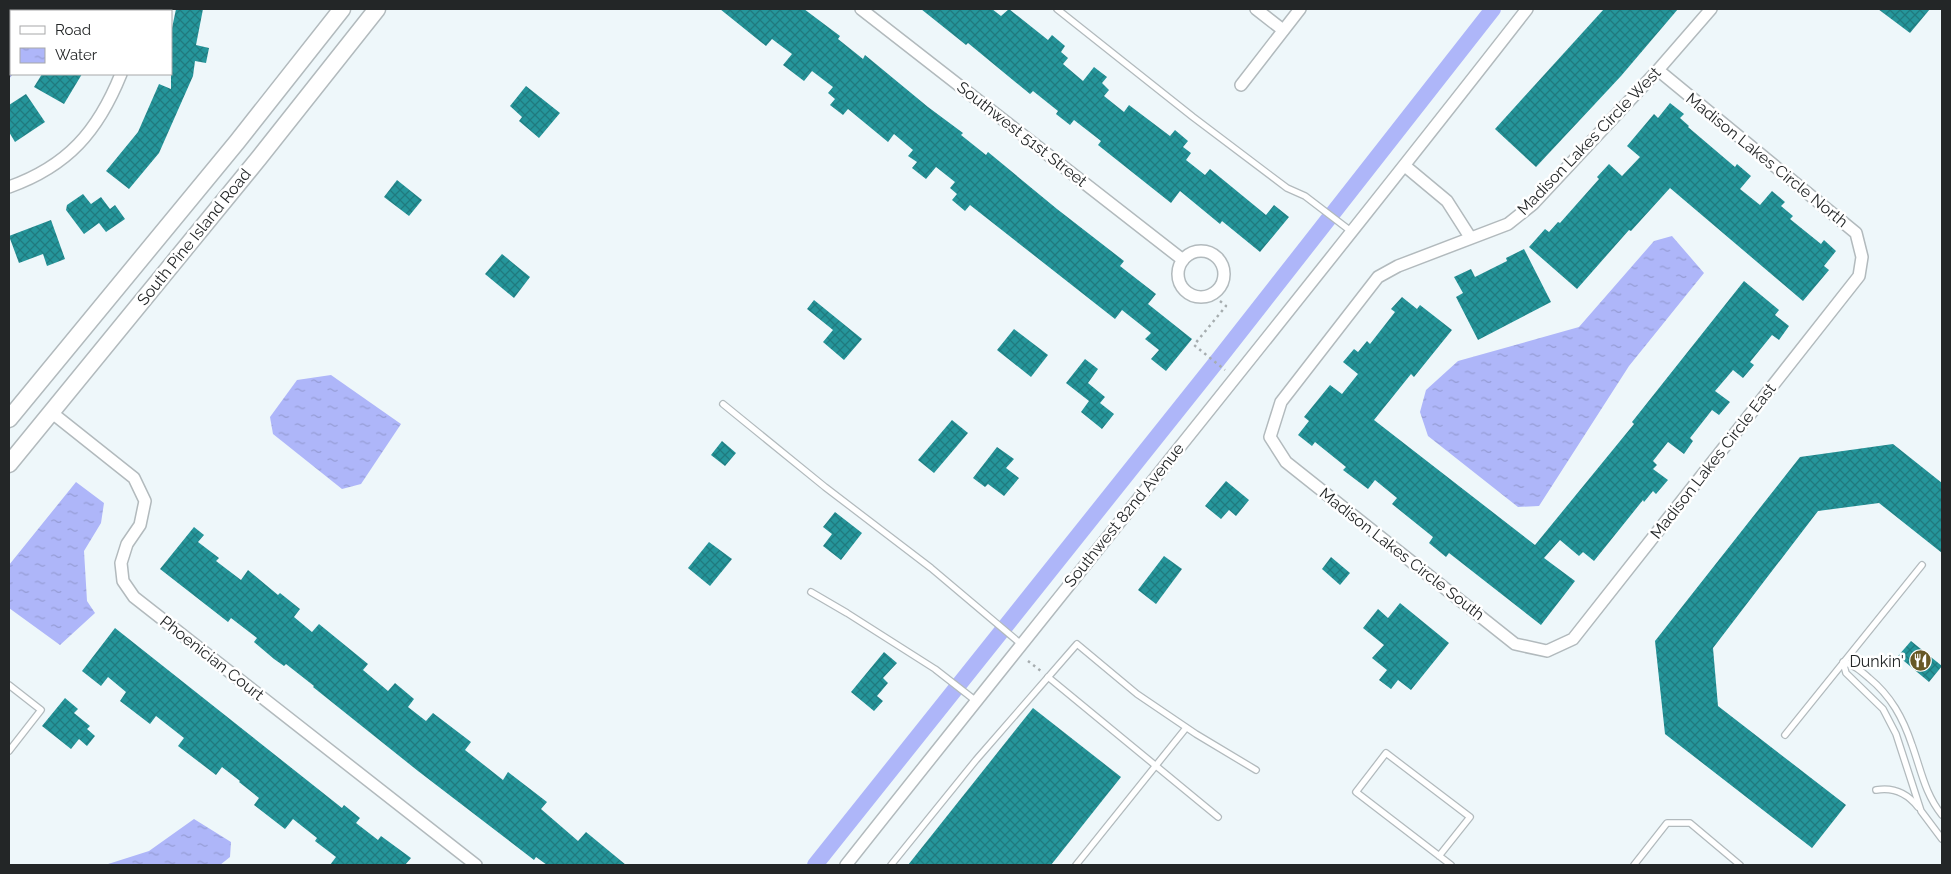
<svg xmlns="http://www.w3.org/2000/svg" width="1951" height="874" viewBox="0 0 1951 874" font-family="Raleway,sans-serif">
<defs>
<pattern id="water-ripples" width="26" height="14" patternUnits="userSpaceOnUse" patternTransform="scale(1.25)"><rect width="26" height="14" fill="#aeb6f9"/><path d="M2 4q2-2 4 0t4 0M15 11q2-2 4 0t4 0" fill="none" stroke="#959cd5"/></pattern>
<pattern id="building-cross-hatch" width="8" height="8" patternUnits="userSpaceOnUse" patternTransform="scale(1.25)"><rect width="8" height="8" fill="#25969b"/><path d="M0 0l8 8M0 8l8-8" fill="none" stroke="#207a7e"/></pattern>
</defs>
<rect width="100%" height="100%" fill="#eef7fa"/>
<g fill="url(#water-ripples)">
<polygon points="9,9 13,11 11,74 13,74 9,79"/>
<polygon points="1672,236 1704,273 1629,366 1539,506 1518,507 1428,436 1420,412 1426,390 1458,361 1579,327 1654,241"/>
<polygon points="331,375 401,424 361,484 342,489 273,434 270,417 297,380"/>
<polygon points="76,482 104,503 101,523 84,551 87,601 95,613 60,645 9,608 9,565"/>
<polygon points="194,819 231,842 230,857 220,865 105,865 149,851"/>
</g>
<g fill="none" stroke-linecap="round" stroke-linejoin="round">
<polyline stroke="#aeb6f9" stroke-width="16" points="815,865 1214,365 1493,9"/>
</g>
<g fill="url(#building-cross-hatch)">
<polygon points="176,9 203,9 196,45 209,48 206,63 195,61 193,76 159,153 129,189 106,171 138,132 159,84 171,89 171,33"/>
<polygon points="720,9 804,9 840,36 838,39 863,59 865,55 928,107 963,133 961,135 986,155 988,152 1057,209 1124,261 1120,266 1156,294 1148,304 1192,339 1166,371 1151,359 1159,350 1145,339 1151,333 1122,310 1115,319 970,205 965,211 952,200 957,194 950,188 955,182 936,167 926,179 912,168 917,162 908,156 913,150 894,134 888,142 848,109 843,115 830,105 835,99 828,93 833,87 812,71 804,81 783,65 792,54 772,39 766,46"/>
<polygon points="921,9 992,9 1001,16 1009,9 1048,40 1052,35 1065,46 1061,52 1068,58 1063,64 1083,81 1094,67 1107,77 1102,83 1109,90 1104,96 1124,112 1129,105 1170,136 1175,130 1188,141 1183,147 1191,153 1186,160 1205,175 1210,169 1266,215 1274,205 1289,217 1260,252 1222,221 1220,224 1180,191 1171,203 1098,145 1101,141 1074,120 1070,125 1056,114 1058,111 1033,91 1030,94 968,43 966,45"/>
<polygon points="1604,9 1678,9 1621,76 1536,167 1495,129"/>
<polygon points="1878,9 1930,9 1910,33"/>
<polygon points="42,74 82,74 64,104 34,87"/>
<polygon points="526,86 560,113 539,138 519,121 522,117 510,106"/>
<polygon points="26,94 45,122 15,142 9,132 9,105"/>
<polygon points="1670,103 1684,114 1680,118 1689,126 1688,127 1735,167 1737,164 1751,176 1740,189 1760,205 1772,191 1785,202 1781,206 1793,216 1790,219 1821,244 1824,240 1836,251 1824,266 1829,270 1803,301 1670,188 1631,231 1629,230 1577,289 1529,247 1545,229 1549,232 1558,222 1560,223 1599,179 1597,177 1609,164 1622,176 1640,157 1627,146 1654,114 1658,118"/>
<polygon points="397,180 422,200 409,216 384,197"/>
<polygon points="83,194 91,204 101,197 110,209 115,205 125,219 106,232 99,223 84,234 66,210 67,205"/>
<polygon points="51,220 65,259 47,266 43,254 19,263 9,236"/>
<polygon points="1524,249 1551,302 1478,340 1456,297 1463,293 1454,277 1471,269 1475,277 1507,261 1506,258"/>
<polygon points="502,254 530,277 514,298 485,274"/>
<polygon points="1744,281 1779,310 1775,315 1789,326 1779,340 1772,335 1750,362 1754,365 1743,378 1733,370 1715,391 1730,402 1719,415 1712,410 1690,438 1693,441 1684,454 1668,442 1653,461 1657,465 1653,469 1668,480 1656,494 1653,491 1644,502 1643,500 1594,561 1583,552 1579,556 1560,540 1544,558 1575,581 1541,625 1449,553 1446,557 1429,543 1433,537 1392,504 1397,498 1375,480 1368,489 1343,470 1346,467 1315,442 1312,446 1298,435 1309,421 1304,417 1330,385 1342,394 1358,374 1343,362 1354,349 1358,352 1367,341 1370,344 1395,312 1391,309 1402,297 1417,309 1420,305 1452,330 1414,377 1411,374 1374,420 1535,545 1634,424 1632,422"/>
<polygon points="814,300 862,339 844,360 823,342 833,330 807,309"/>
<polygon points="1014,329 1048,355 1031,377 997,350"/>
<polygon points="1085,359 1098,369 1088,383 1105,397 1100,403 1114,414 1102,429 1081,412 1089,401 1066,383"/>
<polygon points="952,420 968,433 934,473 918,460"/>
<polygon points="722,441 736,453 725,466 711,455"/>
<polygon points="1893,444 1942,483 1942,553 1879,503 1818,511 1713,648 1718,706 1846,805 1812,848 1665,734 1655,641 1800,457"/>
<polygon points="997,447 1014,459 1006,468 1019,478 1004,496 988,484 985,487 973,478"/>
<polygon points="1226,481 1249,500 1236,516 1229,510 1221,519 1205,506"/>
<polygon points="835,512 862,533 841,560 823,546 832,534 823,527"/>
<polygon points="194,527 204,535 198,542 219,558 216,561 241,580 248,570 278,595 280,593 300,609 294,617 312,632 319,624 368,664 363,670 388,691 395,683 414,699 408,707 426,721 433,713 471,742 465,750 503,780 508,772 547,802 541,809 578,841 586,832 626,865 547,865 536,857 534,860 418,771 313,687 314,686 286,664 284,666 274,659 254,642 257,638 231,618 228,622 160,569"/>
<polygon points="709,542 732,559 710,586 688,568"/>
<polygon points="1164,556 1182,569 1156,604 1138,590"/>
<polygon points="1331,557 1350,573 1340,585 1322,569"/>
<polygon points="1400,603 1449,643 1411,690 1398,680 1391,689 1379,680 1387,670 1372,658 1384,645 1363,628 1378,609 1388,618"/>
<polygon points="115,628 342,808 344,805 360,818 356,823 378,840 381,836 411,858 405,865 330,865 336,857 315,841 317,838 293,819 285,829 254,805 259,798 239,782 240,781 222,767 216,775 178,746 184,738 156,716 150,724 120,701 126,692 108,677 101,686 82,671"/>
<polygon points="1911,641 1942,666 1929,682 1898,656"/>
<polygon points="884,652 897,663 883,678 888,683 877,696 883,701 874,711 851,692"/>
<polygon points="65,698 78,709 74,713 90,726 87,729 95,736 87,746 79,739 71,749 42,726"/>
<polygon points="1033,708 1121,777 1051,865 908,865"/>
</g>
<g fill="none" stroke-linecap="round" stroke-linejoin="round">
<defs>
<g id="service">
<polyline points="1057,9 1193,117 1287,188 1305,196 1352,232"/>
<polyline points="723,404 825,487 931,568 1021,644"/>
<polyline points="811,592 847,613 935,669 976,701"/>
<polyline points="1048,677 1218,817"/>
<polyline points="9,685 41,710 9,751"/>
<polyline points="1785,735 1922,565"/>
<path d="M1876 790C1893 787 1907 793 1918 807"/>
<path d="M1942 815C1925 794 1921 770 1912 745 1903 718 1891 696 1869 678 1860 670 1854 665 1843 662L1846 673 1883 709 1896 734 1921 811 1942 839"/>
<polyline points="1439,856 1470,817 1386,753 1356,792 1451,865"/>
<polyline points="891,865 976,760 1077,644 1137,694 1196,734 1256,770"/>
<polyline points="1076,865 1186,728"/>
<polyline points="1634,865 1667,823 1690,823 1740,865"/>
</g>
<g id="minor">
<polyline points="861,9 1183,260"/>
<polyline points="1256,9 1283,30"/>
<polyline points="136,11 137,9"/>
<polyline points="1658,70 1856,233 1862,257 1859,276 1573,639 1547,651 1515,644 1286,462 1270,437 1281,402 1378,277 1398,266 1508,224 1533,204 1658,70 1711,9"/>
<polyline points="1241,85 1300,9"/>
<polyline points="1405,166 1447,201 1470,237"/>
<path d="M9 187C68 166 98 131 121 74"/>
<circle cx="1201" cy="274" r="23"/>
<polyline points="51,412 134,478 145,501 140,525 127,544 121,563 123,581 134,597 476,865"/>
<path d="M846 865C1072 579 1303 297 1527 9"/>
</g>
<g id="secondary">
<polyline points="9,419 237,142 342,9"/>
<polyline points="9,464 259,158 377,9"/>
</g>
</defs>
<use href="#service" stroke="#b2babd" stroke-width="8"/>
<use href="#minor" stroke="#b2babd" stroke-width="14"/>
<use href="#secondary" stroke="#b2babd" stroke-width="19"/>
<g stroke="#a6adaf" stroke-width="2.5" stroke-dasharray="2.5 4" stroke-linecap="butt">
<polyline points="1220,301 1226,306 1194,345 1225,370"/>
<polyline points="1028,661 1041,671"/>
</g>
<use href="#service" stroke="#fff" stroke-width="5.5"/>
<use href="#minor" stroke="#fff" stroke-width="11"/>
<use href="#secondary" stroke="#fff" stroke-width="16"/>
</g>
<defs>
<symbol id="restaurant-disc" viewBox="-11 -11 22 22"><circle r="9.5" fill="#675826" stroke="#fff"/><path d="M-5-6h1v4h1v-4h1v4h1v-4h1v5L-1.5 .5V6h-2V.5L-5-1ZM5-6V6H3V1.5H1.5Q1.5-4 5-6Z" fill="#fff"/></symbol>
</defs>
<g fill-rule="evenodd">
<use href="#restaurant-disc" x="1908" y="648" width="25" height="25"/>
</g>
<g text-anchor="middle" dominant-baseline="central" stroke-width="5" stroke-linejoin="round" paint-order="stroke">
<g font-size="16" fill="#232627" stroke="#fff">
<text transform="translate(1022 134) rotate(38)">Southwest 51st Street</text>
<text transform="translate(1589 141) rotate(-46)">Madison Lakes Circle West</text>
<text transform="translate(1767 160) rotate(39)">Madison Lakes Circle North</text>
<text transform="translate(194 237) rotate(-51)">South Pine Island Road</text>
<text transform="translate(1713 461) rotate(-52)">Madison Lakes Circle East</text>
<text transform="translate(1124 515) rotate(-51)">Southwest 82nd Avenue</text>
<text transform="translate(1402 554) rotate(38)">Madison Lakes Circle South</text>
<text transform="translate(212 658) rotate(38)">Phoenician Court</text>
</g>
<g font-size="16" fill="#232627" stroke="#fff" text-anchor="end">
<text x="1904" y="661">Dunkin'</text>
</g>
</g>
<rect width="1951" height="874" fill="none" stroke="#232627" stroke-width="20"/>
<rect x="10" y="10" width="162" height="65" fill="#ffffff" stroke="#a7a8a9"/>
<rect x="20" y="26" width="25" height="8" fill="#ffffff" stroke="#a7a8a9"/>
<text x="55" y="35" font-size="15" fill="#232627">Road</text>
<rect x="20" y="48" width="25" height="15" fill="url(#water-ripples)" stroke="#a7a8a9"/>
<text x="55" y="60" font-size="15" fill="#232627">Water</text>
</svg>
